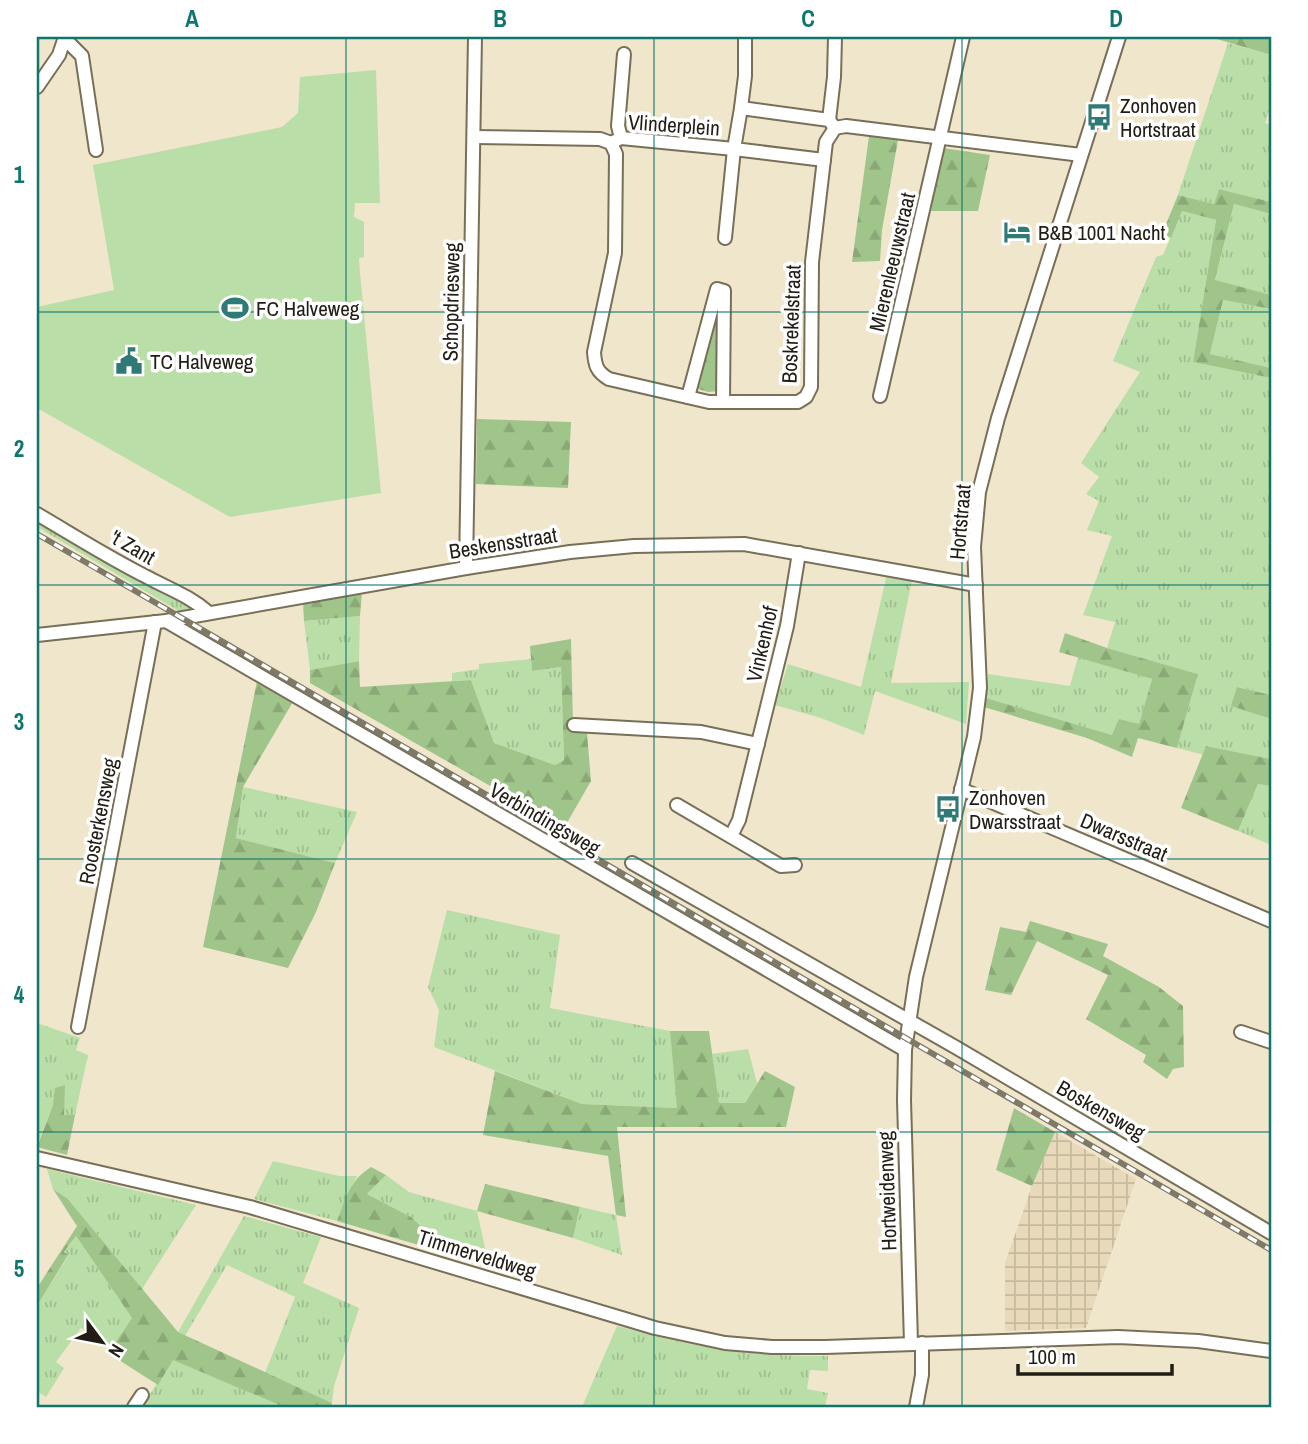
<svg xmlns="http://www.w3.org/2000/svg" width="1308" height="1444" viewBox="0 0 1308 1444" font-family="'Archivo Narrow',sans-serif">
<defs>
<pattern id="industrial-grid" width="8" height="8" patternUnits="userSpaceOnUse" patternTransform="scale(1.75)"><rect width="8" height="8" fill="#e7d9b9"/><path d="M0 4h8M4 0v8" fill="none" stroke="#c6ba9e"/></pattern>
<pattern id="grass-tufts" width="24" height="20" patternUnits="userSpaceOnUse" patternTransform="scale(1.75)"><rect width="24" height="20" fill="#badea7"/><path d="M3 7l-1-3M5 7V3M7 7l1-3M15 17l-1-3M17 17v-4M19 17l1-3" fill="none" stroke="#a0be8f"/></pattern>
<pattern id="forest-firs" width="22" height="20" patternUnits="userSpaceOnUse" patternTransform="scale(1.75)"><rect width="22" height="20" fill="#a0c58b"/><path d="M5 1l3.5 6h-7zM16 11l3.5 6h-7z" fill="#8aa977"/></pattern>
</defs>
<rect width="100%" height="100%" fill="#f0e6cc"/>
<polygon fill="url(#industrial-grid)" points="1055,1132 1136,1179 1086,1328 1005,1331 1005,1263 1032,1186"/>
<g fill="url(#grass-tufts)">
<polygon points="1228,43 1271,55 1271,105 1265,123 1271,125 1271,202 1219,189 1214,204 1178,195"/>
<polygon points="1234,204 1271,214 1271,295 1215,281"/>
<polygon points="1182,211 1216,220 1193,362 1271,378 1271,695 1238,687 1232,706 1271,719 1271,759 1206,746 1204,755 1177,748 1198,674 1107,648 1115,622 1083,615 1112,536 1087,530 1099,501 1086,494 1099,477 1081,463 1140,372 1113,361 1156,257 1163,255"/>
<polygon points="1223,300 1271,309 1271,368 1210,354"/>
<polygon points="37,518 194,608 182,613 37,527"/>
<polygon points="887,574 912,580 891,683 969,682 966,724 875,691 864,735 821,718 775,705 788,664 861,687"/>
<polygon points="360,616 359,661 310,670 304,621"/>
<polygon points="1078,657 1152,679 1139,724 1112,735 986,698 988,674 1070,686"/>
<polygon points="531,659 532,671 561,667 564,760 555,765 494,743 471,680 452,681 452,673 479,669 479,664"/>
<polygon points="1258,784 1271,786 1271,845 1238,831"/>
<polygon points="243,787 357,812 335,863 236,838"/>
<polygon points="447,910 560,935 550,1008 670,1031 678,1108 582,1104 434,1047 439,1010 428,987"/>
<polygon points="37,1023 80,1038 76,1050 88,1055 75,1115 64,1115 64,1086 53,1105 37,1145"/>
<polygon points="748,1049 757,1083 745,1103 719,1103 712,1054"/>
<polygon points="273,1161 339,1176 357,1176 348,1193 337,1221 254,1199"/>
<polygon points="47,1169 196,1205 142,1289 67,1198 53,1189"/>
<polygon points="386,1175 409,1192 477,1211 489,1266 449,1254 450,1240 431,1236 411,1217 367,1194"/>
<polygon points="580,1207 616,1215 622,1255 573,1238"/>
<polygon points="244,1216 321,1237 303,1283 359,1308 334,1386 332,1403 265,1373 295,1297 227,1265 185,1336 178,1332"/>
<polygon points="76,1236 132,1318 111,1348 81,1328 56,1362 64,1368 46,1397 37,1391 37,1306 68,1256 64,1253"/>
<path d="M617 1326C691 1347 750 1357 828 1356V1371L810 1370 807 1389 828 1393 825 1407 735 1405 733 1407H582Z"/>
<polygon points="172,1359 284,1407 142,1407"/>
</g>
<g fill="url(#forest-firs)">
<polygon points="1210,37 1271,37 1271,55"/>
<polygon points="869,136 898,140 882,230 880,261 852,262"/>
<polygon points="943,148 990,155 978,211 931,211"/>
<polygon points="1219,189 1271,202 1271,214 1234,204 1215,280 1271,295 1271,309 1223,300 1210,354 1271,368 1271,378 1193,362 1216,220 1182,211 1171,238 1162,234 1178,195 1214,204"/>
<polygon points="717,300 720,304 721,391 708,392 695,388"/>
<polygon points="477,419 571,422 568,488 476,484"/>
<polygon points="362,592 360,616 304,621 303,603"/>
<polygon points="1065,633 1107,648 1198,674 1177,748 1138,738 1132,757 1087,738 984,707 986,698 1112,735 1119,719 1139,724 1152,679 1059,652"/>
<polygon points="571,639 573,725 587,733 591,781 564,828 310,683 310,670 359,661 360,687 471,680 494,743 555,765 564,760 561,667 532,671 530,646"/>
<polygon points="257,681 294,700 243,787 236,838 335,863 316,912 288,968 203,947"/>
<polygon points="1237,687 1271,695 1271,719 1231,706"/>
<polygon points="1206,746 1271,759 1271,786 1258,784 1238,831 1181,808"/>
<polygon points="1030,921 1108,944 1103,956 1159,987 1183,1006 1184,1067 1173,1069 1167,1079 1143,1062 1146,1055 1086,1019 1108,975 1037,941 1011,995 985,990 1000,927 1026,932"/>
<polygon points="670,1031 709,1031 719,1103 745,1103 765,1071 795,1087 786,1127 617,1127 626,1217 616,1215 608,1156 483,1135 495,1071 582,1104 677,1108"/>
<polygon points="65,1085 64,1115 75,1115 67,1155 37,1147 53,1105 55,1088"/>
<polygon points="1014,1108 1055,1132 1032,1186 996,1170"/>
<path d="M371 1167 386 1175 367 1194 411 1217 431 1236 450 1240 449 1254 337 1221C346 1198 349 1181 371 1167Z"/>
<polygon points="485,1184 580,1207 573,1238 477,1211"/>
<polygon points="53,1189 67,1198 178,1332 332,1403 331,1407 284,1407 173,1360 158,1385 108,1353 132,1318 76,1236 64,1252 68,1255 37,1306 37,1288 77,1226"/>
</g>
<polygon fill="#badea7" points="376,70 380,203 355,203 354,217 364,222 364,257 359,258 360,273 381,493 230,517 37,408 37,307 114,290 93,165 282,127 298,113 300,77"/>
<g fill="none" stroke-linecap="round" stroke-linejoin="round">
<defs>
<g id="minor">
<polyline points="65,39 82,56 96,150"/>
<polyline points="37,87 59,55 65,37"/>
<polyline points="741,108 745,76 745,37"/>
<polyline points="829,120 834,77 835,37"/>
<path d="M474 137 600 139 611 143 616 154 615 253 594 352C595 366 597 372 609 379L709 402H798L806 397 811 387 812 262 826 142 835 128 846 126 1081 155"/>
<polyline points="621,138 618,126 624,54"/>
<polyline points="611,143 621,138 734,149 725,238"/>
<polyline points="824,160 734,149 741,108 829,120 835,128"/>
<polyline points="880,396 963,37"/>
<polyline points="688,397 717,289 724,291 723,402"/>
<path d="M37 514C73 535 109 558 147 577 169 589 190 596 209 613"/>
<polyline points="466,568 475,37"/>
<polyline points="166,621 905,1050"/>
<polyline points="37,635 166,621 466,568 570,552 634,546 744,544 976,585"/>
<polyline points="574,725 701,732 758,744"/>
<polyline points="961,789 1271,921"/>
<polyline points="677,805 781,866 795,865"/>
<polyline points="731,836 739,820 787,626 799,553"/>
<polyline points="632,863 957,1048 1271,1233"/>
<polyline points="78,1027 155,622"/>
<polyline points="1241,1032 1271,1042"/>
<polyline points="37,1158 250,1207 655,1328 725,1343 772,1347 825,1347 1118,1337 1198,1341 1271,1351"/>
<polyline points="911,1343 904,1100 905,1050 916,977 974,737 980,688 974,547 979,492 998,418 1119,37"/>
<polyline points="134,1407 142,1395"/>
<polyline points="916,1407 922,1375 922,1343"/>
</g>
</defs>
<use href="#minor" stroke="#786f58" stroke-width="16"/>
<use href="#minor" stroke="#fff" stroke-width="12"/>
<defs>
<polyline id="rail" points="37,534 1271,1250"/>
</defs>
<use href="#rail" stroke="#7f7968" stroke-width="6"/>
<use href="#rail" stroke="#fff" stroke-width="3.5" stroke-dasharray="10" stroke-linecap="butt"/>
</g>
<path fill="none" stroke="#0f766e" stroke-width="2" stroke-opacity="0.55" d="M346 37V1407M654 37V1407M962 37V1407M37 312H1271M37 585H1271M37 859H1271M37 1132H1271"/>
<defs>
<symbol id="bus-bare" viewBox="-9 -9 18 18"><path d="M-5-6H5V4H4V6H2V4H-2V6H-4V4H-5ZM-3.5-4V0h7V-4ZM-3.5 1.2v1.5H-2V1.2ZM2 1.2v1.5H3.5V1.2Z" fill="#2f7977" stroke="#fff" stroke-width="2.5" paint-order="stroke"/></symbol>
<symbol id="hotel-bare" viewBox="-9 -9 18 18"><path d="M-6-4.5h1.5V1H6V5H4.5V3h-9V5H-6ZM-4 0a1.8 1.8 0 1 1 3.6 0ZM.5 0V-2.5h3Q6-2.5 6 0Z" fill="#2f7977" stroke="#fff" stroke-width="2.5" paint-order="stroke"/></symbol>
<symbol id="stadium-bare" viewBox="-9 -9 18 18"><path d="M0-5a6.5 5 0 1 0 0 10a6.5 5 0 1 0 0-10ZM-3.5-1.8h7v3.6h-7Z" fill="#2f7977" stroke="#fff" stroke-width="2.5" paint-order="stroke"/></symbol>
<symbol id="civic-bare" viewBox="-9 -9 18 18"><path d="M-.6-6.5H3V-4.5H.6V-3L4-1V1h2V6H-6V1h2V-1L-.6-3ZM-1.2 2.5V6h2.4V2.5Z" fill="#2f7977" stroke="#fff" stroke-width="2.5" paint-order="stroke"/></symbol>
</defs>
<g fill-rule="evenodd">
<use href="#bus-bare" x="1080" y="98" width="38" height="38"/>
<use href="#hotel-bare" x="998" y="213" width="38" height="38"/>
<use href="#stadium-bare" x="216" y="289" width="38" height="38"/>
<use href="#civic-bare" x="110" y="342" width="38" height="38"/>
<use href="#bus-bare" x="929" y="790" width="38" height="38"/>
</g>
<g text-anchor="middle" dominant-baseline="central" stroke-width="7" stroke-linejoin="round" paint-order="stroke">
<g font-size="21" fill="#211d14" stroke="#fff" text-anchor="start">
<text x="1120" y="105">Zonhoven<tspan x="1120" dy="24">Hortstraat</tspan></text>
<text x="1038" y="232">B&amp;B 1001 Nacht</text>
<text x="256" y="308">FC Halveweg</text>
<text x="150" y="361">TC Halveweg</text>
<text x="969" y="797">Zonhoven<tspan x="969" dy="24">Dwarsstraat</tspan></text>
</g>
<g font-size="21" fill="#211d14" stroke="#fff">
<text transform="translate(674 125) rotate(4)">Vlinderplein</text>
<text transform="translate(892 262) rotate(-77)">Mierenleeuwstraat</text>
<text transform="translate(451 302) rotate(-89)">Schopdriesweg</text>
<text transform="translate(791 324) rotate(-88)">Boskrekelstraat</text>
<text transform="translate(960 522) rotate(-85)">Hortstraat</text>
<text transform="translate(503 543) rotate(-9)">Beskensstraat</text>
<text transform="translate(133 547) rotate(30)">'t Zant</text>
<text transform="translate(762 644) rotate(-77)">Vinkenhof</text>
<text transform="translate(545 819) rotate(30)">Verbindingsweg</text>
<text transform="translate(98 821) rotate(-79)">Roosterkensweg</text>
<text transform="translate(1124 837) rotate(23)">Dwarsstraat</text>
<text transform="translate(1101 1110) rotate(30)">Boskensweg</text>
<text transform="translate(887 1191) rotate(-92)">Hortweidenweg</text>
<text transform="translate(477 1254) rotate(17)">Timmerveldweg</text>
</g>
</g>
<rect width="1308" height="1444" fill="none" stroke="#ffffff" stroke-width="77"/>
<g transform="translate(102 1342) rotate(122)" stroke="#ffffff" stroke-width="5" paint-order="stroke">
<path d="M0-5L12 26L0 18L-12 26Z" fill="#211d14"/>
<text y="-10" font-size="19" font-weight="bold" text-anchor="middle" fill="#211d14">N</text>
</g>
<path d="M1018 1364v10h154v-10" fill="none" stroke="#211d14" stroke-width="3.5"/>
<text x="1028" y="1364" font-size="21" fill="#211d14" stroke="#ffffff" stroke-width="5" paint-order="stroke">100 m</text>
<rect x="38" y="38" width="1232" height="1368" fill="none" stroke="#0f766e" stroke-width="2.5"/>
<g font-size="23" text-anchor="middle" font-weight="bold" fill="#0f766e">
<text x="192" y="27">A</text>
<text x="500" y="27">B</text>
<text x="808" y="27">C</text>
<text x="1116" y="27">D</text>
<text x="19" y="183">1</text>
<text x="19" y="457">2</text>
<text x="19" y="730">3</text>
<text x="19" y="1003">4</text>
<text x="19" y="1277">5</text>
</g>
</svg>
